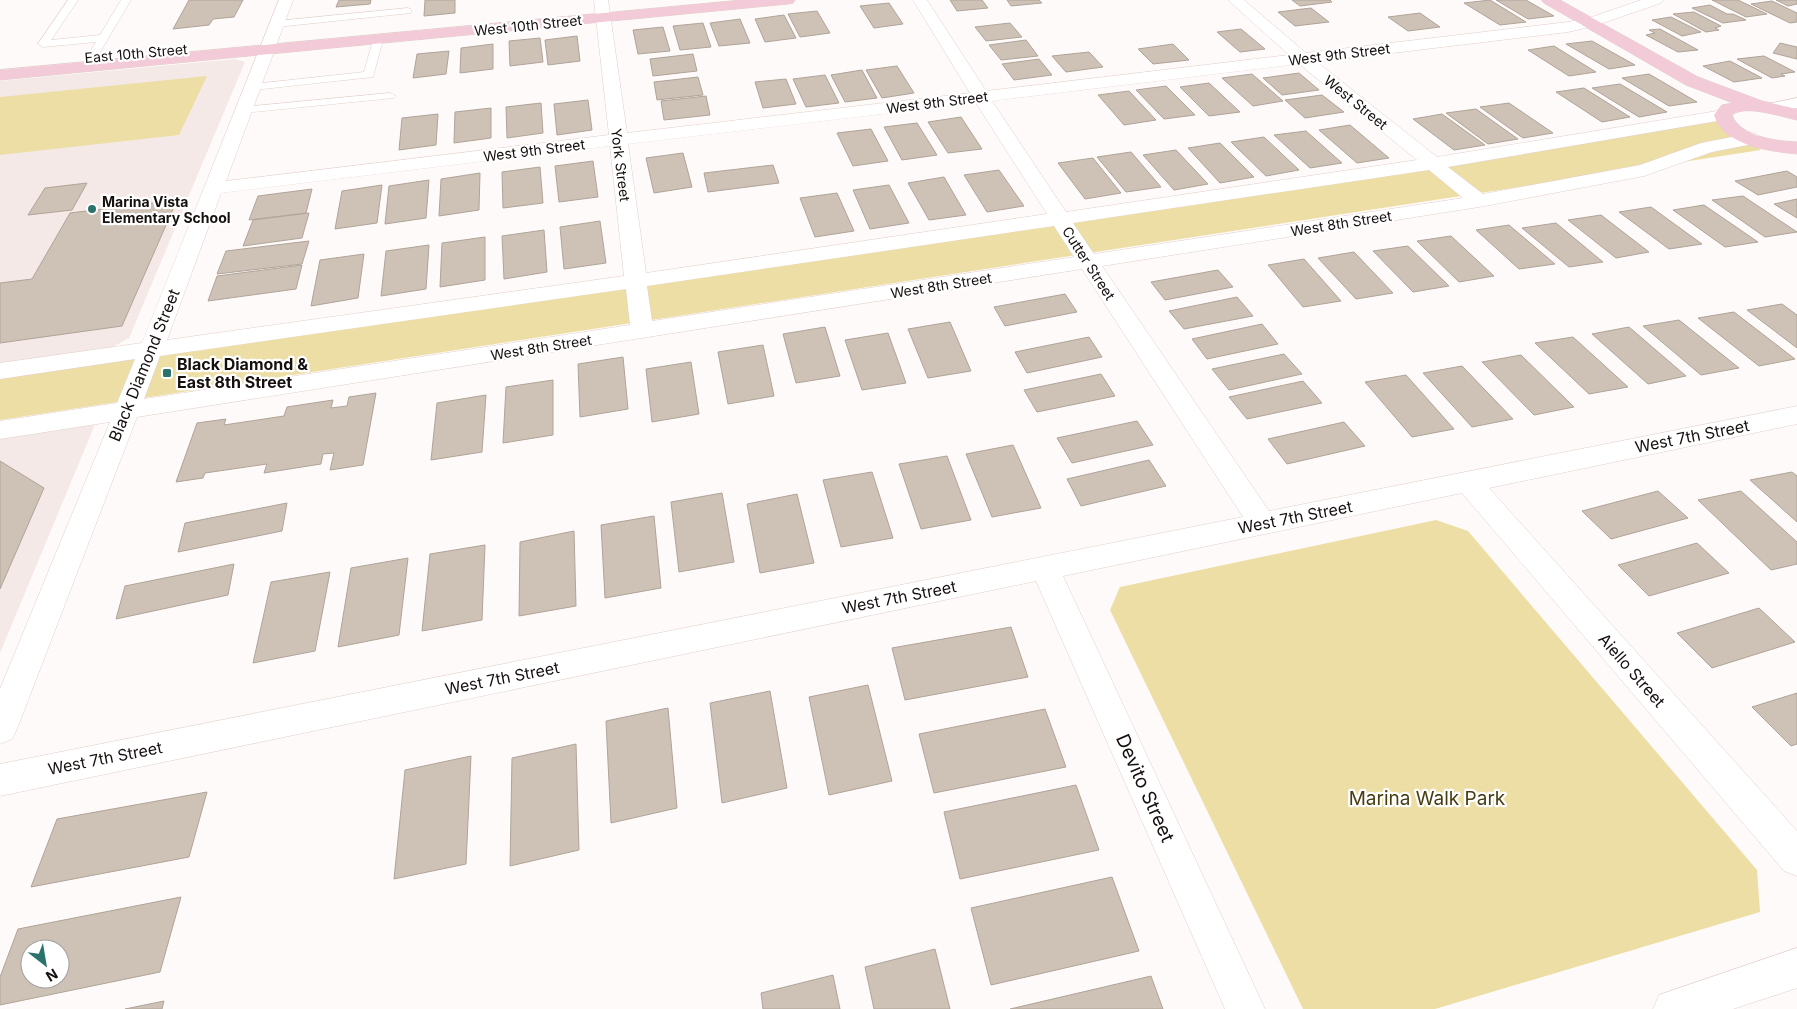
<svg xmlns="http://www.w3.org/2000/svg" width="1797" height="1009" viewBox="0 0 1797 1009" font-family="Inter,sans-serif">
<rect width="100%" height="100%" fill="#fefaf9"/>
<g fill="#f4e9e6">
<polygon points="235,59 245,62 129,338 111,348 0,364 0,81"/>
<polygon points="96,422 0,653 0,438"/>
</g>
<g fill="#eddea6">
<polygon points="207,76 179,135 0,155 0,97"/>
<polygon points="1717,120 1761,150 0,420 0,379"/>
<polygon points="1436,520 1468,531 1757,870 1760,912 1435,1009 1303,1009 1110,610 1120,587"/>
</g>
<g fill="#cec1b6" stroke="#b0a499" fill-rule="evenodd">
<polygon points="189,0 243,0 234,17 213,19 209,25 173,29"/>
<polygon points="339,0 371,0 370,4 336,7"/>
<polygon points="425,0 455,0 455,13 424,16"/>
<polygon points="950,0 982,0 988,8 957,11"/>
<polygon points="1007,0 1039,0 1042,3 1011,6"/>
<polygon points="1292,0 1330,0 1332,2 1300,6"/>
<polygon points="1490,0 1526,22 1500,25 1464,3"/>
<polygon points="1496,0 1526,0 1554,16 1528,19"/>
<polygon points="1712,0 1738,0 1767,14 1746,17"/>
<polygon points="1776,0 1797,0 1797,4 1788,6"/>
<polygon points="1772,1 1797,13 1797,22 1790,23 1751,4"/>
<polygon points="889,3 903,24 874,28 860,6"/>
<polygon points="1710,5 1727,14 1733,14 1746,20 1723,23 1692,8"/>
<polygon points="1311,8 1329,22 1295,26 1278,12"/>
<polygon points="817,11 830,33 800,37 788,14"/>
<polygon points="1694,12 1721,26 1715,28 1719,30 1706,32 1673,14"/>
<polygon points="1420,13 1440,27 1408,31 1388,17"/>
<polygon points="784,15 796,38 765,42 755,19"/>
<polygon points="1671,17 1701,32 1682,36 1652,20"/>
<polygon points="740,19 750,43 719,46 710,23"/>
<polygon points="703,23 711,47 680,50 673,26"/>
<polygon points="1010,23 1022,37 986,41 975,27"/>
<polygon points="663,27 670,51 638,54 633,30"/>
<polygon points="1241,29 1265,49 1240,52 1217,32"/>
<polygon points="1660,29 1698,50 1678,52 1646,35 1655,33 1649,30"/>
<polygon points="577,36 580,61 548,65 545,40"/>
<polygon points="540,38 543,62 510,66 509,41"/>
<polygon points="1026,40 1038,56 1001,60 989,45"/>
<polygon points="1592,41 1635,65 1609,69 1566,44"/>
<polygon points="1780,43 1797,47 1797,59 1773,53"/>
<polygon points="493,44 493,69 460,73 461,48"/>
<polygon points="1173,44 1189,60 1153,64 1138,49"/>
<polygon points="1554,46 1596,72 1569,76 1528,50"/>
<polygon points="449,51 446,74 413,78 417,54"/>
<polygon points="1089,52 1103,67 1066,72 1052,56"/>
<polygon points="693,54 697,71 653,76 650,59"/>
<polygon points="1764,56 1795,72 1781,74 1785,76 1772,78 1737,59"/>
<polygon points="1039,59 1052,75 1014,80 1002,64"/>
<polygon points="1730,61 1762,78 1734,82 1703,66"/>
<polygon points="897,66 914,93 882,98 866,70"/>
<polygon points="862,70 877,98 845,102 831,75"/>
<polygon points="1299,73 1319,90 1282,95 1263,78"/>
<polygon points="1252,74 1283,101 1253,106 1222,78"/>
<polygon points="1649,74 1697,102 1669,106 1622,78"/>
<polygon points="825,75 839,103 806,107 793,79"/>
<polygon points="698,77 703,95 657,100 654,82"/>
<polygon points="786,79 796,104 763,108 755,82"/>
<polygon points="1209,83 1240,112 1209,116 1180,87"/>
<polygon points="1620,84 1667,112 1639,117 1592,88"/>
<polygon points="1166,86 1195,115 1164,119 1136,90"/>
<polygon points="1584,88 1630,117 1602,122 1556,92"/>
<polygon points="1129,91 1156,120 1124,125 1098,95"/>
<polygon points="1322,95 1344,112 1305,118 1285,100"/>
<polygon points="706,96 710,115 664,120 661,101"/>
<polygon points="588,100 592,130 557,135 554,104"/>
<polygon points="541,103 543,133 507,138 506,107"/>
<polygon points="1509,103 1553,133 1523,138 1480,107"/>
<polygon points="491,108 491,138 454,143 455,112"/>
<polygon points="1476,109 1518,139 1488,144 1446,113"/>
<polygon points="438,114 436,145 399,150 402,118"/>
<polygon points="1442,114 1485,145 1454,150 1413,119"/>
<polygon points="961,117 982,149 948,153 928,122"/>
<polygon points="917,123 937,155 902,160 884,127"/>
<polygon points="1350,125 1389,158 1357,163 1319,130"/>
<polygon points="871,129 888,161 853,166 837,133"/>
<polygon points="1306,131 1342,163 1310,168 1274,135"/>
<polygon points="1264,137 1299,170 1266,176 1231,142"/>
<polygon points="1220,143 1254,177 1220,183 1188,148"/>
<polygon points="1176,150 1208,184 1174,190 1143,155"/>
<polygon points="1131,152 1161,187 1126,192 1097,157"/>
<polygon points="683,153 692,187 654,193 646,158"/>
<polygon points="1093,158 1121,193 1085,199 1058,163"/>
<polygon points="593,161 598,197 559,202 555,166"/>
<polygon points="773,165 779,183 708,192 704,173"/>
<polygon points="540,167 543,203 503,208 502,172"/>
<polygon points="999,170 1024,206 987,212 964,175"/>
<polygon points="1787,171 1797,177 1797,187 1758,195 1735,181"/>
<polygon points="480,173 479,210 439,216 441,179"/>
<polygon points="944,177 966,215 929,220 908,183"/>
<polygon points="429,180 426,218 385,224 389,186"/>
<polygon points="87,183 72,210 28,215 45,188"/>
<polygon points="382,185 377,223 335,229 342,191"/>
<polygon points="889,185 909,223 870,229 853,190"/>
<polygon points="312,189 306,213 249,220 258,196"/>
<polygon points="837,193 854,231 815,237 800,198"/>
<polygon points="1743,196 1797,232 1765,237 1712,200"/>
<polygon points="1797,199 1797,218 1774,204"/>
<polygon points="177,200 122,326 0,343 0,283 32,279 70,213"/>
<polygon points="1704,205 1758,242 1725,247 1673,210"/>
<polygon points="1651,207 1702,244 1669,249 1619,212"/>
<polygon points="309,213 302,238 243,246 253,220"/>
<polygon points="1601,215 1649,252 1616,258 1568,220"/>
<polygon points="600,221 606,263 564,269 560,227"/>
<polygon points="1556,223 1603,262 1569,267 1522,228"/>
<polygon points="1509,225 1555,264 1519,269 1476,230"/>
<polygon points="544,230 547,272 504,279 502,236"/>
<polygon points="1451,236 1494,276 1459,282 1417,241"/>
<polygon points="485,237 485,280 440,287 442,243"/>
<polygon points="309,241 302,264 217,274 226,251"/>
<polygon points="429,245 426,289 381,296 386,251"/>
<polygon points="1408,246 1449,286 1413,292 1373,251"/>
<polygon points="1354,252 1393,293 1356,299 1318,258"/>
<polygon points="364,254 358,298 311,306 320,260"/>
<polygon points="1304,259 1341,301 1303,307 1268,265"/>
<polygon points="302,265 296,289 208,301 217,276"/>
<polygon points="1218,270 1233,287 1165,300 1151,282"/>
<polygon points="1065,294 1077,312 1005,326 994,307"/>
<polygon points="1237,297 1253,316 1184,329 1169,311"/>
<polygon points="1782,304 1797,315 1797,348 1747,310"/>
<polygon points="1734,312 1795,359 1759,366 1698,318"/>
<polygon points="1679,320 1739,368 1701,375 1643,326"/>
<polygon points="950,322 971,371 928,378 908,329"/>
<polygon points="1262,324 1278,344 1207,359 1192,339"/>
<polygon points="825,327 840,376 796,383 783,334"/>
<polygon points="1629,327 1686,376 1648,384 1592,334"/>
<polygon points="888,333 906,383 862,390 845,340"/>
<polygon points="1089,337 1102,357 1027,373 1015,352"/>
<polygon points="1573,337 1628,387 1589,394 1535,343"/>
<polygon points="763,345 774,396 728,404 718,352"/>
<polygon points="1284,354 1302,374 1229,390 1212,369"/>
<polygon points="1521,355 1574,407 1534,415 1482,362"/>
<polygon points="623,357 628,409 580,417 578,364"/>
<polygon points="691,362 699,414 652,422 646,369"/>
<polygon points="1462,366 1513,419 1472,427 1423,373"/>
<polygon points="1101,374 1115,396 1037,412 1024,390"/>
<polygon points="1406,375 1454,429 1412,437 1365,382"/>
<polygon points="553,380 553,435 503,443 506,387"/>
<polygon points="1303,381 1322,403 1247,419 1229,397"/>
<polygon points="376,393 363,465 330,470 334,453 323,454 321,464 264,473 267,464 205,473 203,478 176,482 197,423 226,419 224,425 284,416 287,407 333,400 331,408 347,406 349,397"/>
<polygon points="486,395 482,452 431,460 437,403"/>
<polygon points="1137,421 1153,445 1072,463 1057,438"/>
<polygon points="1344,422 1365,446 1287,464 1268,439"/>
<polygon points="1013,445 1041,508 992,517 966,454"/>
<polygon points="947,456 971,520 921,529 899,464"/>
<polygon points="1149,460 1166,486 1081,506 1067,479"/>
<polygon points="0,461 44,488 0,589"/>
<polygon points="872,472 893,538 841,547 823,480"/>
<polygon points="1792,472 1797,476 1797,522 1750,480"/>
<polygon points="1658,491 1688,518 1611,539 1582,511"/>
<polygon points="1741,491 1797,542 1797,564 1771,570 1698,500"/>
<polygon points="722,493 734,562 679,572 671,502"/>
<polygon points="797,494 814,563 760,573 747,504"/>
<polygon points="287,503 282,531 178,552 185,523"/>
<polygon points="654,516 661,588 605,598 601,525"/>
<polygon points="574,531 576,606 519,616 520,542"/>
<polygon points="1697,543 1729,573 1649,596 1618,565"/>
<polygon points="485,545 482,620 422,631 430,554"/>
<polygon points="408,558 399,635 338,647 351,568"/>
<polygon points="234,564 228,595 116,619 125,586"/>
<polygon points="330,572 315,651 253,663 271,582"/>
<polygon points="1759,608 1795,642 1712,668 1677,633"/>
<polygon points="1011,627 1028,677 905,700 892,648"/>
<polygon points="868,685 892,781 829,795 809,697"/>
<polygon points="770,691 787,788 722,803 710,703"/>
<polygon points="1797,693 1797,744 1791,746 1752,707"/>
<polygon points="668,708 677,808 611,823 606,721"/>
<polygon points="1045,709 1066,767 934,793 919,734"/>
<polygon points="576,744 579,850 510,866 512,758"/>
<polygon points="471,756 466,864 394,879 405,770"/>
<polygon points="1076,785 1099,850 960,879 944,812"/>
<polygon points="207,792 189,857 31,887 57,819"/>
<polygon points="1112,877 1139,951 991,985 971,908"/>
<path d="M181 897 160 972 0 1005V977L18 929ZM30 949H60V979H30Z"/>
<polygon points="935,949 950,1009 874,1009 865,967"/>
<polygon points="833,975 840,1009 763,1009 761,993"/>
<polygon points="1151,976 1163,1009 1010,1009"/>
<polygon points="164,1001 162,1009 125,1009"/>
</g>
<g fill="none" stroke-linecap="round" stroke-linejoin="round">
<defs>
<g id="lane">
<polygon points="68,0 78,0 51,40 100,35 121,0 131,0 96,59 88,59 87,57 96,42 43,47 38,44"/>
<polygon points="408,8 411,9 411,13 277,27 272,24 277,21"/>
<polygon points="378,37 383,40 373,77 253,90 248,87 253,84 364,72 373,40"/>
<polygon points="390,93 396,96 394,98 243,113 237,110 243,107"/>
</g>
<g id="street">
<path d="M279 0H293L226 181 609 135 594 0H608L627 133 970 93 913 0H927L986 91 1289 55 1228 0H1244L1306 53 1568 22 1586 19 1641 0H1663L1661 3 1594 26 1568 32 1317 62 1437 157 1723 110 1729 111 1732 115 1729 119 1723 120 1448 167 1483 194 1640 165 1701 143 1752 133 1758 135 1761 139 1758 143 1712 152 1644 176 1479 207 1102 266 1269 511 1797 406V424L1489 488 1797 831V876L1784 871 1462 493 1063 576 1265 1009H1225L1036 581 0 796V764L1243 517 1082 269 137 417 17 729 12 739 0 744V689L110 422 0 439V421L117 403 135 359 0 379V363L142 343ZM1299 64 1417 160 1066 212 992 101ZM976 103 1047 214 646 273 628 144ZM610 146 624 276 167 340 221 193ZM1429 170 1463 198 1094 254 1073 223ZM1054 226 1074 257 652 321 647 286ZM626 289 630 325 144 399 160 356Z"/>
<polygon points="1797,98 1797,108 1774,113 1768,112 1765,108 1768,104"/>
<polygon points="1797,948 1797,988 1733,1009 1653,1009 1659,995"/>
</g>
<g id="secondary">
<polygon points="742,0 795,0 793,3 788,4 0,80 0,70"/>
<path d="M1542 0H1560L1698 77 1762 101 1797 109V120C1782 117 1745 104 1732 115 1740 137 1777 141 1797 142V154C1769 151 1724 146 1714 115L1722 105 1733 103 1686 85 1544 3Z"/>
</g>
</defs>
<use href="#lane" stroke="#e1cfca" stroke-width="1"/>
<use href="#street" stroke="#e1cfca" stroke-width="1"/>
<use href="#secondary" stroke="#e1cfca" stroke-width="1"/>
<use href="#lane" fill="#fff" fill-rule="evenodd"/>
<use href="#street" fill="#fff" fill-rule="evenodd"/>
<use href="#secondary" fill="#f3cad8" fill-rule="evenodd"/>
</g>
<g fill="#2a726b" stroke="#fff" stroke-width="2">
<circle cx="92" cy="209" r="5"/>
<rect x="162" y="368" width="10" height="10" rx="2.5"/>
</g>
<g text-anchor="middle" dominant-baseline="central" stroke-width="4.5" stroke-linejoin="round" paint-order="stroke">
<g font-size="14" fill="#150f0e" stroke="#fff">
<text transform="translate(528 25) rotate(-6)">West 10th Street</text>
<text transform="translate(136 53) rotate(-5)">East 10th Street</text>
<text transform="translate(1339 54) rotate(-7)">West 9th Street</text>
<text transform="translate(937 102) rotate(-7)">West 9th Street</text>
<text transform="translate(1356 102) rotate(39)">West Street</text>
<text transform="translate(534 150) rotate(-7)">West 9th Street</text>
<text transform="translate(621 165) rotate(83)">York Street</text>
<text transform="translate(1341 223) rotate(-9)">West 8th Street</text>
<text transform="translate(1089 263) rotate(57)">Cutter Street</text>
<text transform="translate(941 285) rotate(-9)">West 8th Street</text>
<text transform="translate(541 347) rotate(-9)">West 8th Street</text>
</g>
<g font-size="14" font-weight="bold" fill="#150f0e" stroke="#fff" text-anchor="start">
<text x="102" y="201">Marina Vista<tspan x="102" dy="16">Elementary School</tspan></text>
</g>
<g font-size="16" font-weight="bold" fill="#150f0e" stroke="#fff" text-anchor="start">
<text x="177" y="364">Black Diamond &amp;<tspan x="177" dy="18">East 8th Street</tspan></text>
</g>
<g font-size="16" fill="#150f0e" stroke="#fff">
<text transform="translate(144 365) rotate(-68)">Black Diamond Street</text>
<text transform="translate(1692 436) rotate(-11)">West 7th Street</text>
<text transform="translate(1295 517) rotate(-11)">West 7th Street</text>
<text transform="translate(899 597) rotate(-11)">West 7th Street</text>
<text transform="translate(1632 670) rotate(49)">Aiello Street</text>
<text transform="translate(502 678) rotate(-11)">West 7th Street</text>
<text transform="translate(105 758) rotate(-11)">West 7th Street</text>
</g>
<g font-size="19" fill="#150f0e" stroke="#fff">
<text transform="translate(1145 788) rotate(66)">Devito Street</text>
</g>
<g font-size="19" fill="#483d11" stroke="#fff">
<text x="1427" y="798">Marina Walk Park</text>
</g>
</g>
<g transform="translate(45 964) rotate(149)"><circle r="24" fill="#ffffff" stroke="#a19f9f"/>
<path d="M0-4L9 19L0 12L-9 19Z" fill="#2a726b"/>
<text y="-8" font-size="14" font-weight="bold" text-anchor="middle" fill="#150f0e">N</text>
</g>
</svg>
